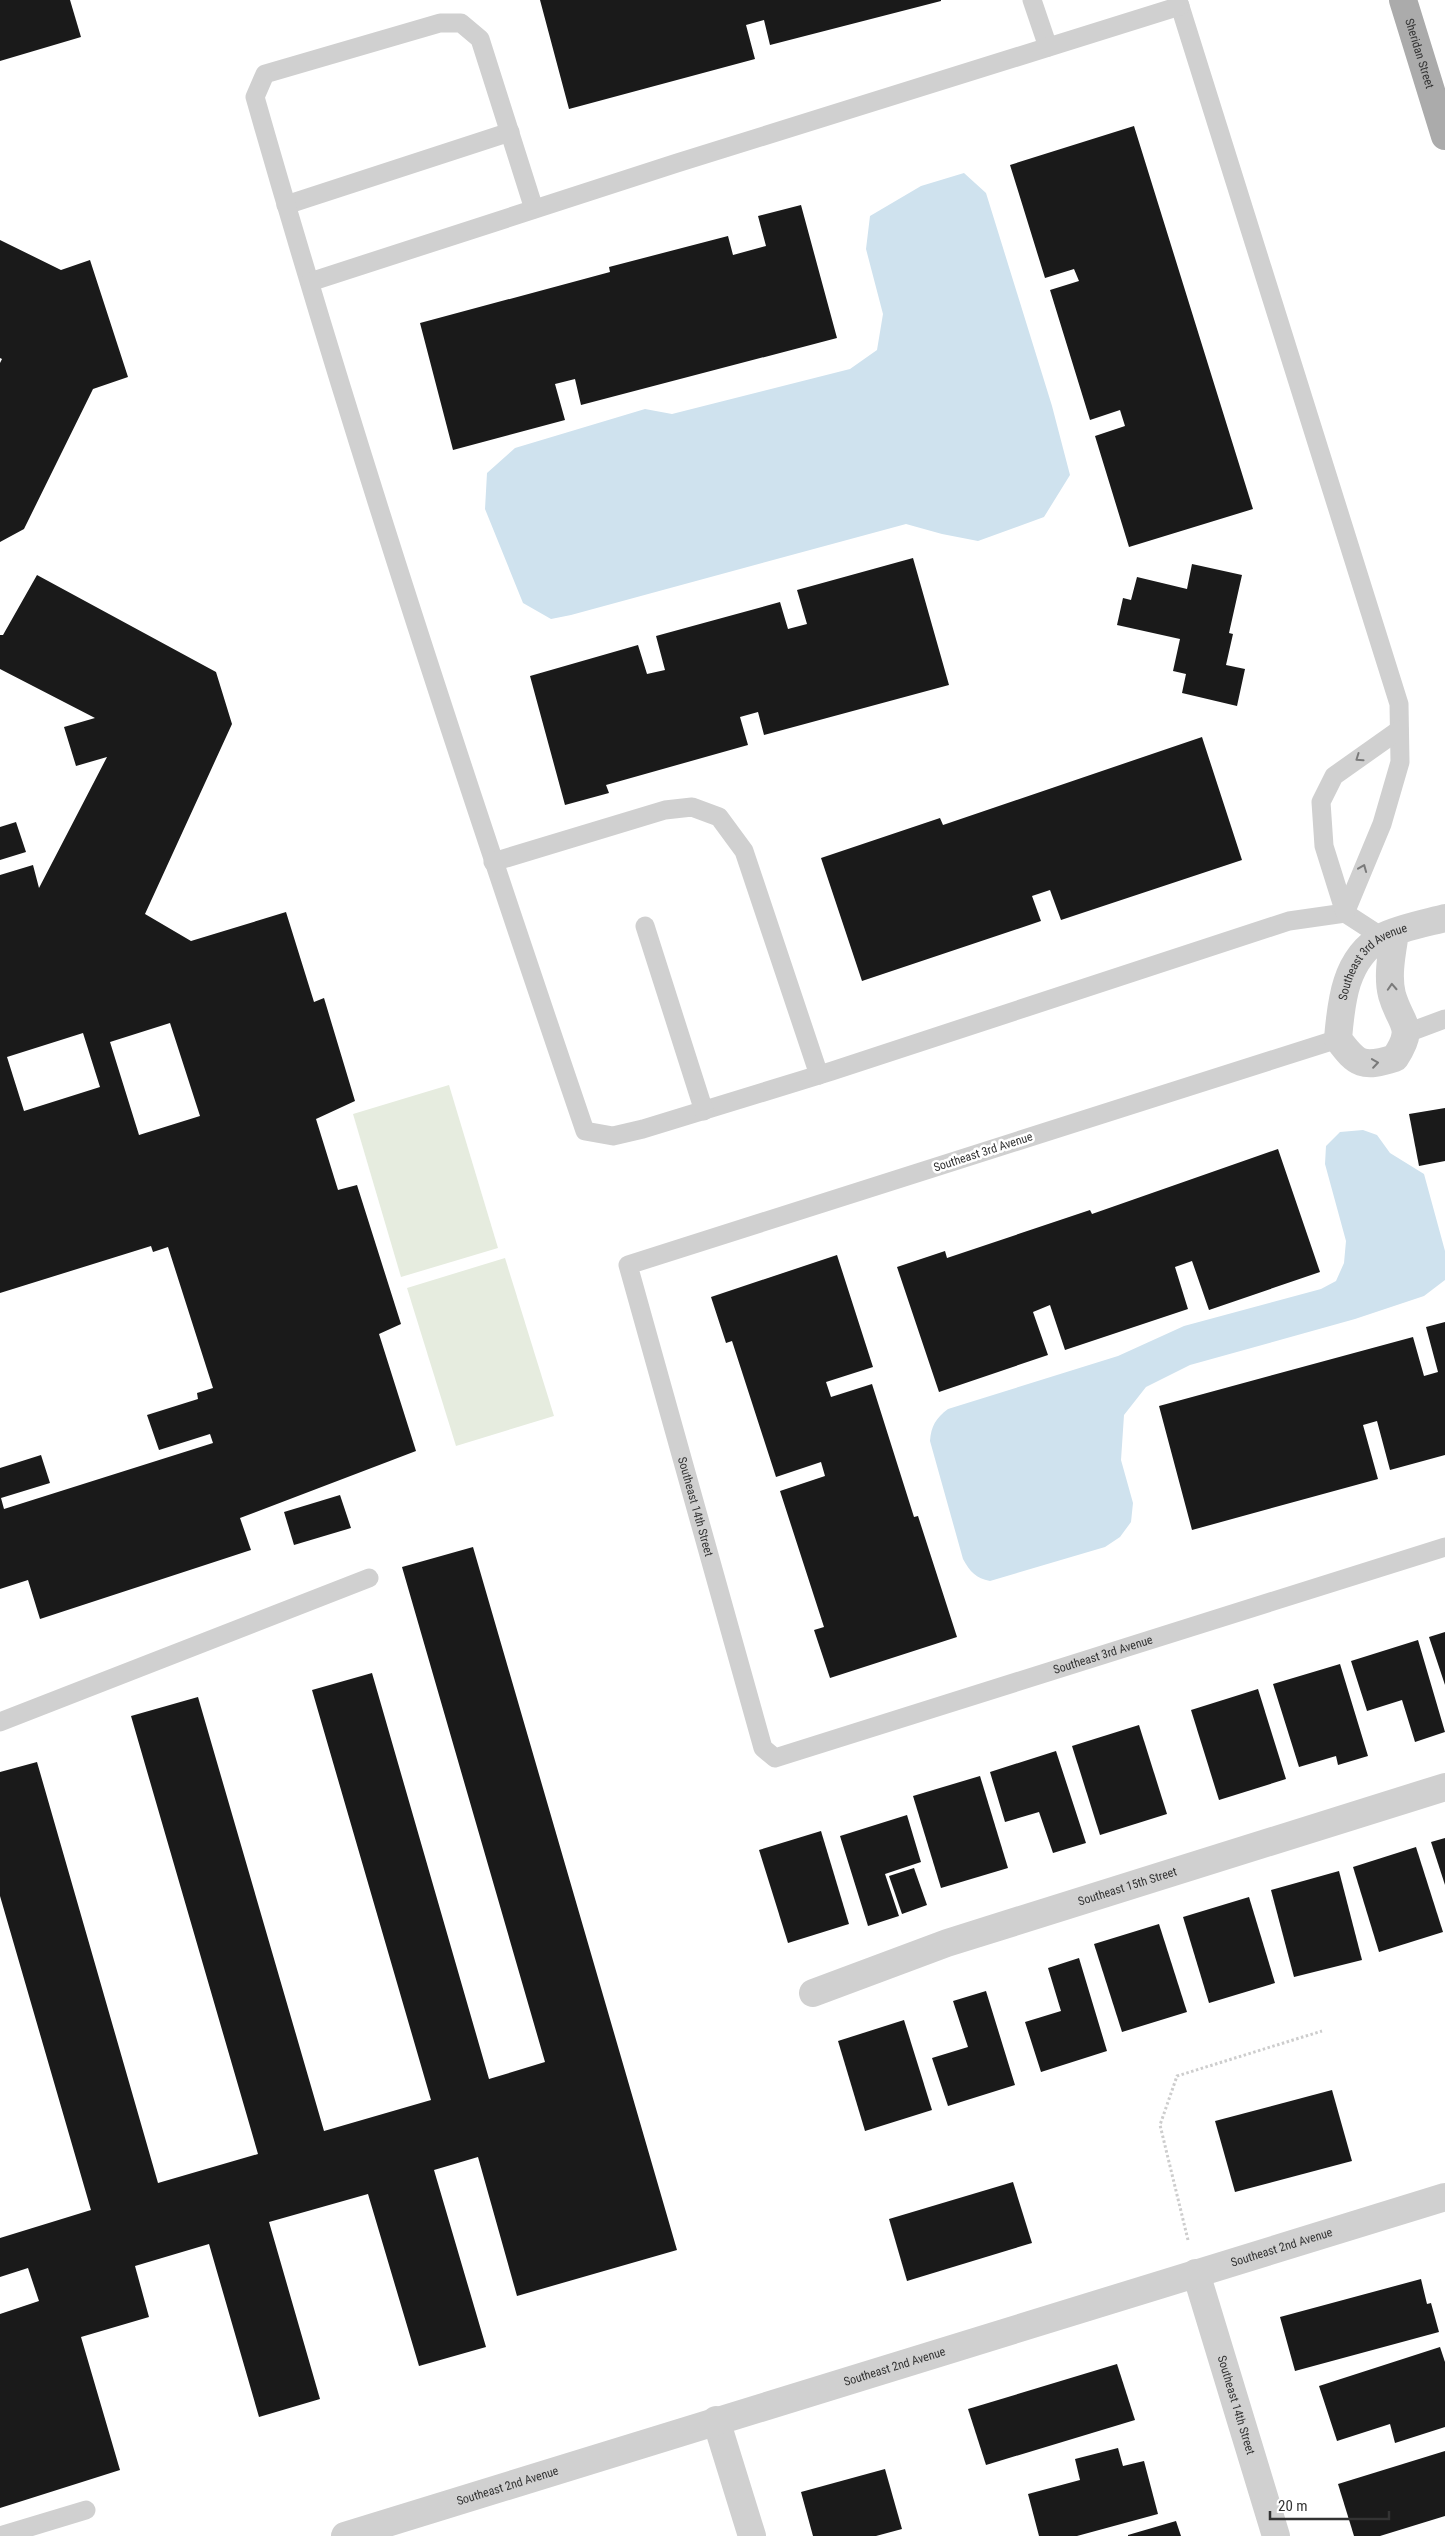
<svg xmlns="http://www.w3.org/2000/svg" width="1445" height="2536" viewBox="0 0 1445 2536" font-family="'Roboto Condensed',sans-serif">
<rect width="100%" height="100%" fill="#fff"/>
<g fill="#e6ecdf">
<polygon points="449,1085 498,1248 401,1277 353,1114"/>
<polygon points="505,1258 554,1416 456,1446 407,1288"/>
</g>
<g fill="#cfe2ee">
<polygon points="964,173 986,193 1052,406 1070,475 1044,517 978,541 942,534 906,524 571,615 551,619 523,603 485,509 487,473 515,448 645,409 672,414 850,369 877,350 883,314 866,249 870,216 921,186"/>
<path d="M1363 1130 1377 1135 1390 1153 1424 1174 1445 1251V1280L1424 1296 1355 1319 1190 1365 1146 1387 1124 1415 1121 1460 1133 1503 1131 1522 1120 1537 1105 1547 990 1581C976 1578 970 1572 963 1559L930 1441C931 1426 936 1418 948 1409L1118 1356 1184 1326 1321 1289 1336 1281 1344 1263 1346 1241 1325 1164 1326 1146 1340 1132Z"/>
</g>
<g fill="#1a1a1a" fill-rule="evenodd">
<polygon points="0,0 70,0 81,37 0,61"/>
<polygon points="540,0 941,0 941,1 770,45 764,20 746,25 755,59 569,109"/>
<polygon points="1134,126 1253,509 1129,547 1095,436 1125,426 1120,410 1090,420 1050,290 1079,281 1074,269 1045,278 1010,165"/>
<polygon points="801,205 837,338 581,405 575,379 555,384 565,420 453,450 420,323 610,272 609,267 728,236 733,255 766,246 758,216"/>
<polygon points="0,240 61,270 90,260 128,377 93,389 24,529 0,542 0,363 2,359 0,358"/>
<polygon points="913,558 949,685 764,735 758,712 740,717 748,745 606,785 609,793 565,805 530,676 638,645 647,674 665,670 656,636 780,602 788,629 807,624 797,590"/>
<polygon points="1192,564 1242,575 1229,633 1233,634 1226,665 1245,669 1237,706 1182,693 1186,674 1173,671 1180,639 1117,625 1123,598 1131,600 1137,577 1187,589"/>
<path d="M37 575 216 672 232 724 145 914 191 941 286 912 314 1002 324 998 355 1101 316 1119 338 1190 357 1185 401 1324 379 1334 416 1451 240 1518 251 1550 40 1619 28 1580 0 1589V1468L41 1455 50 1483 1 1498 4 1509 213 1443 210 1434 159 1450 147 1415 198 1399 197 1393 213 1388 168 1247 153 1252 151 1246 0 1293V875L33 865 39 888 107 757 76 766 64 727 95 718 0 669V635H3ZM170 1023 200 1116 139 1135 110 1042ZM83 1033 100 1087 24 1111 7 1057Z"/>
<polygon points="1202,737 1242,860 1061,920 1050,890 1032,896 1041,921 862,981 821,858 940,818 943,825"/>
<polygon points="16,822 26,852 0,860 0,827"/>
<polygon points="1445,1108 1445,1161 1419,1166 1409,1114"/>
<polygon points="1278,1149 1320,1272 1209,1310 1192,1261 1175,1267 1188,1309 1065,1350 1050,1305 1033,1312 1048,1355 939,1392 897,1267 945,1251 947,1258 1090,1210 1092,1214"/>
<polygon points="837,1255 873,1367 826,1382 831,1397 872,1384 914,1517 918,1516 957,1637 830,1678 814,1630 824,1627 780,1491 825,1476 821,1462 776,1477 732,1341 726,1343 711,1297"/>
<polygon points="1445,1322 1445,1455 1390,1470 1377,1421 1363,1425 1378,1479 1192,1530 1159,1406 1413,1337 1424,1376 1438,1372 1426,1327"/>
<polygon points="340,1495 351,1528 294,1545 284,1512"/>
<polygon points="473,1547 677,2250 517,2296 478,2157 434,2170 486,2347 419,2366 368,2194 269,2222 320,2399 259,2417 209,2244 135,2266 149,2317 81,2337 120,2470 0,2508 0,2314 39,2301 28,2268 0,2277 0,2238 91,2210 0,1896 0,1772 37,1762 158,2183 258,2154 131,1716 198,1697 324,2131 431,2100 312,1690 372,1673 489,2079 545,2062 402,1567"/>
<polygon points="1445,1632 1445,1685 1429,1637"/>
<polygon points="1418,1640 1445,1732 1415,1742 1402,1700 1367,1711 1351,1661"/>
<polygon points="1340,1664 1368,1756 1338,1765 1336,1756 1299,1767 1273,1684"/>
<polygon points="1258,1689 1286,1779 1219,1800 1191,1710"/>
<polygon points="1139,1725 1167,1814 1100,1835 1072,1746"/>
<polygon points="1056,1751 1086,1843 1053,1853 1039,1812 1005,1822 990,1772"/>
<polygon points="980,1776 1008,1868 941,1888 913,1796"/>
<polygon points="907,1815 921,1862 885,1874 899,1916 868,1926 840,1836"/>
<polygon points="821,1831 849,1924 788,1943 759,1850"/>
<polygon points="1445,1838 1445,1885 1431,1842"/>
<polygon points="1416,1847 1443,1932 1379,1952 1353,1867"/>
<polygon points="914,1868 927,1905 902,1914 889,1876"/>
<polygon points="1339,1871 1362,1960 1294,1977 1271,1890"/>
<polygon points="1249,1897 1275,1983 1209,2003 1183,1917"/>
<polygon points="1159,1924 1187,2012 1122,2032 1094,1944"/>
<polygon points="1079,1958 1107,2051 1041,2072 1025,2022 1061,2011 1048,1968"/>
<polygon points="986,1991 1015,2085 948,2106 932,2058 968,2047 953,2001"/>
<polygon points="904,2020 932,2110 865,2131 838,2041"/>
<polygon points="1332,2090 1352,2161 1235,2192 1215,2121"/>
<polygon points="1013,2182 1032,2243 907,2281 889,2219"/>
<polygon points="1421,2279 1427,2304 1431,2303 1439,2332 1295,2371 1280,2317"/>
<polygon points="1440,2347 1445,2362 1445,2427 1395,2443 1390,2424 1337,2441 1319,2386"/>
<polygon points="1117,2364 1135,2420 986,2465 968,2409"/>
<polygon points="1118,2448 1123,2466 1144,2461 1158,2514 1077,2536 1039,2536 1028,2494 1080,2480 1075,2459"/>
<polygon points="1445,2451 1445,2516 1380,2536 1354,2536 1338,2484"/>
<polygon points="885,2469 902,2529 876,2536 813,2536 801,2492"/>
<polygon points="1176,2521 1181,2536 1128,2536 1128,2535"/>
</g>
<g fill="none" stroke-linecap="round" stroke-linejoin="round">
<polyline stroke="#cdcdcd" stroke-width="3" stroke-dasharray="2.5 2.5" stroke-linecap="butt" points="1188,2240 1160,2125 1177,2076 1322,2031"/>
<g stroke="#d0d0d0" stroke-width="19">
<polyline points="1032,0 1048,47"/>
<polyline points="1178,0 1399,704 1400,762 1382,824 1345,913"/>
<polyline points="286,205 510,132"/>
<path d="M534 209 480 39 461 23H440L265 74 255 97C354 444 468 788 585 1131L613 1136 643 1129 832 1071 1289 921 1345 913 1382 937"/>
<polyline points="310,282 677,163 1180,6"/>
<polyline points="493,862 665,810 692,807 719,817 744,851 819,1075"/>
<polyline points="1345,913 1324,846 1321,802 1334,776 1399,730"/>
<polyline points="645,926 704,1111"/>
<polyline points="1407,1033 1445,1019"/>
<path id="s1" d="M1338 1039 628 1265 763 1748 775 1758 1445 1547"/>
<polyline points="0,1722 369,1578"/>
<polyline points="0,2536 86,2510"/>
</g>
<g stroke="#d0d0d0" stroke-width="28">
<path id="s2" d="M1395 933C1392 952 1387 976 1392 995 1401 1026 1416 1026 1395 1058 1363 1068 1357 1065 1338 1039 1341 1002 1345 958 1382 937 1399 928 1426 923 1445 918"/>
<path id="s3" d="M813 1993 947 1943 1445 1787"/>
<path id="s4" d="M1196 2273 1276 2536"/>
<polyline points="716,2420 752,2536"/>
<path id="s5" d="M345 2536 1445 2197"/>
</g>
<path stroke="#ababab" stroke-width="28" id="s6" d="M1403 0 1445 136"/>
</g>
<defs><path id="oneway-chevron" d="M-2-3.5L2.5 0L-2 3.5" fill="none" stroke-width="1.6" stroke-linecap="round" stroke-linejoin="round" transform="scale(1.25)"/></defs>
<g stroke="#7a7a7a">
<use href="#oneway-chevron" transform="translate(1359 758) rotate(145)"/>
<use href="#oneway-chevron" transform="translate(1363 868) rotate(-68)"/>
<use href="#oneway-chevron" transform="translate(1392 987) rotate(-93)"/>
<use href="#oneway-chevron" transform="translate(1375 1063) rotate(-8)"/>
</g>
<g text-anchor="middle" dominant-baseline="central" stroke-width="5" stroke-linejoin="round" paint-order="stroke">
<g font-size="12" fill="#333" stroke="#fff">
<text stroke="none"><textPath href="#s6" startOffset="56">Sheridan Street</textPath></text>
<text stroke="none"><textPath href="#s2" startOffset="289">Southeast 3rd Avenue</textPath></text>
<text transform="translate(983 1152) rotate(-18)">Southeast 3rd Avenue</text>
<text stroke="none"><textPath href="#s1" startOffset="996">Southeast 14th Street</textPath></text>
<text stroke="none"><textPath href="#s1" startOffset="1606">Southeast 3rd Avenue</textPath></text>
<text stroke="none"><textPath href="#s3" startOffset="332">Southeast 15th Street</textPath></text>
<text stroke="none"><textPath href="#s5" startOffset="980">Southeast 2nd Avenue</textPath></text>
<text stroke="none"><textPath href="#s5" startOffset="575">Southeast 2nd Avenue</textPath></text>
<text stroke="none"><textPath href="#s4" startOffset="138">Southeast 14th Street</textPath></text>
<text stroke="none"><textPath href="#s5" startOffset="170">Southeast 2nd Avenue</textPath></text>
</g>
</g>
<path d="M1270 2511v8h119v-8" fill="none" stroke="#333333" stroke-width="2.5"/>
<text x="1278" y="2511" font-size="15" fill="#333333" stroke="#ffffff" stroke-width="4" paint-order="stroke">20 m</text>
</svg>
